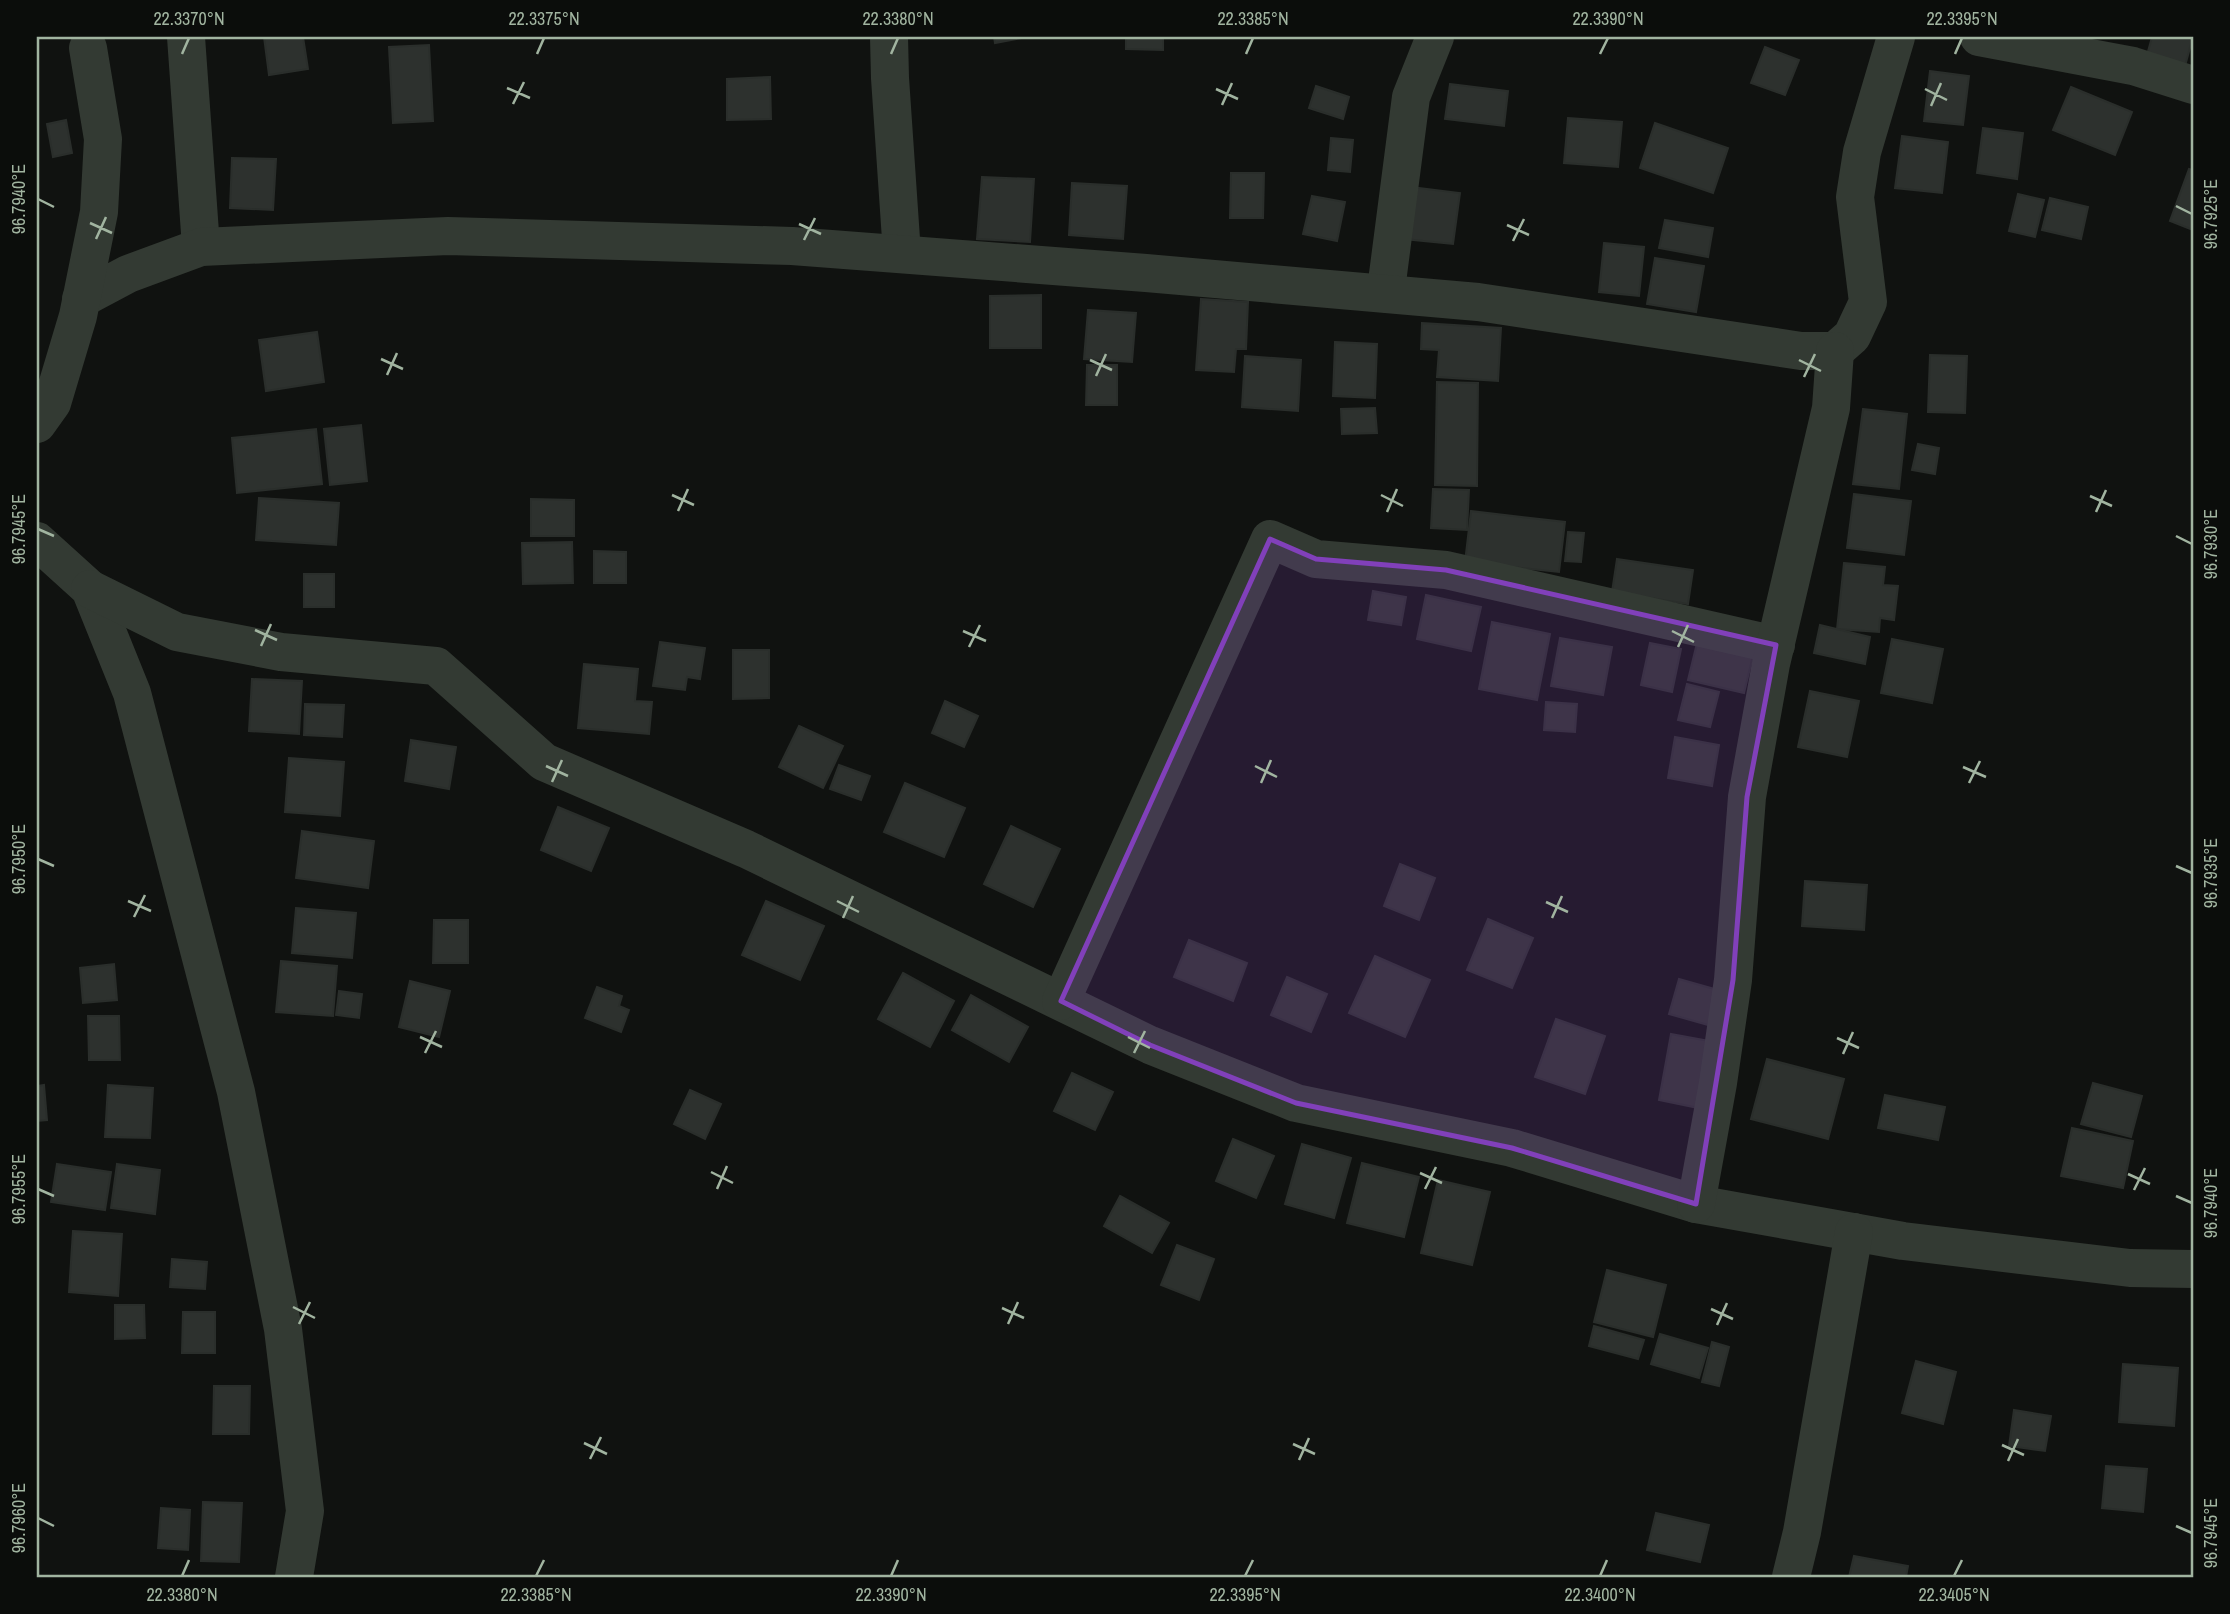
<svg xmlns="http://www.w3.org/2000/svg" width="2230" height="1614" viewBox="0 0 2230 1614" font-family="'Archivo Narrow',sans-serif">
<rect width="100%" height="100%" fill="#101210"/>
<g fill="#2d312e" stroke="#2a2e2b" stroke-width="2">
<polygon points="264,37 303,37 308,69 269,75"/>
<polygon points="994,37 1027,37 995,43"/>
<polygon points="1126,37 1163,37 1163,50 1126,49"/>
<polygon points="2152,37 2193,37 2185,66 2147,55"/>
<polygon points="429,45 433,121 393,123 389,47"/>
<polygon points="1765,47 1799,60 1785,95 1751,83"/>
<polygon points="1930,71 1969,76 1963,125 1924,121"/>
<polygon points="770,77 771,119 727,120 727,79"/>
<polygon points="1450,84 1508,91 1504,126 1445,119"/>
<polygon points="1316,86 1349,97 1343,119 1309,108"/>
<polygon points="2071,87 2132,112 2115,155 2053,130"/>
<polygon points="1568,118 1622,122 1618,167 1564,163"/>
<polygon points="66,120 72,153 53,157 47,124"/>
<polygon points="1655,123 1728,148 1713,193 1640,168"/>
<polygon points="1983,128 2023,133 2017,179 1977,173"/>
<polygon points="1902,136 1948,142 1942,193 1895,188"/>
<polygon points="1331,138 1353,140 1350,172 1328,170"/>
<polygon points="232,158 276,159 273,210 230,208"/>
<polygon points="2189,169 2193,170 2193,230 2170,221"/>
<polygon points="1231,173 1264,173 1263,218 1230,218"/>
<polygon points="982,177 1034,179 1030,242 977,239"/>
<polygon points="1072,183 1127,186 1123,239 1069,235"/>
<polygon points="1411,187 1460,193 1453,244 1404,239"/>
<polygon points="2018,194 2044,200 2035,237 2009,231"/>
<polygon points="1312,196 1345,202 1337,241 1303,234"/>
<polygon points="2050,198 2088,207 2081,239 2042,230"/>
<polygon points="1665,220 1713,228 1708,257 1659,248"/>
<polygon points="1604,243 1644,247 1639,296 1599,292"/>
<polygon points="1655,258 1704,266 1696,312 1647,304"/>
<polygon points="1041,295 1041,348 990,348 990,296"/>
<polygon points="1201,299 1248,302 1246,349 1236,349 1234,372 1196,370"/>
<polygon points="1088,310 1136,313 1132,362 1084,359"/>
<polygon points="1422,323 1501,328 1498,381 1437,377 1439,350 1421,349"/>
<polygon points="317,332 324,382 266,391 259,340"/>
<polygon points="1335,342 1377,344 1375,398 1333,396"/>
<polygon points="1930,355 1967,356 1965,413 1928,412"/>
<polygon points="1245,356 1301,360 1298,411 1242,407"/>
<polygon points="1087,365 1117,365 1117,405 1086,405"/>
<polygon points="1437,382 1478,383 1477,486 1435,485"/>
<polygon points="1375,408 1377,433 1342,434 1341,409"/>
<polygon points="1863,409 1907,414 1899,489 1853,484"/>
<polygon points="361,425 367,481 330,485 324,429"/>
<polygon points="316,429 322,484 237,493 232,438"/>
<polygon points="1918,444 1939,448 1935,474 1912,470"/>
<polygon points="1433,489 1469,490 1467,530 1431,528"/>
<polygon points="1854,494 1911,501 1904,555 1847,548"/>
<polygon points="259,498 339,503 336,545 256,540"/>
<polygon points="531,499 574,500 574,536 531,536"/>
<polygon points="1471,511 1565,522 1559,572 1465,562"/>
<polygon points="1568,532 1584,533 1581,562 1565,561"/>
<polygon points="572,542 573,583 523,584 522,543"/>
<polygon points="594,551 626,552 626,583 594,583"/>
<polygon points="1617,559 1693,570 1688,604 1612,592"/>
<polygon points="1844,563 1885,567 1883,585 1898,586 1894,620 1880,618 1879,632 1837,629"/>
<rect x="304" y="574" width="30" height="33"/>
<polygon points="1373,591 1406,597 1401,625 1368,620"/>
<polygon points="1426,595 1481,607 1471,651 1417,639"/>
<polygon points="1492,622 1550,634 1537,700 1479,689"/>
<polygon points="1820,625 1870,637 1865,664 1814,653"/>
<polygon points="1560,638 1612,647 1603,695 1551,686"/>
<polygon points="1892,639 1943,649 1932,703 1881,693"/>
<polygon points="660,642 705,648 700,679 687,677 685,690 653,686"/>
<polygon points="1650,643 1681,649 1672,692 1641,685"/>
<polygon points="1697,643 1753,656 1744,693 1688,680"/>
<polygon points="733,650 769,650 769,698 733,699"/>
<polygon points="584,664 638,669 635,701 652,702 649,734 578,728"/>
<polygon points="252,679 302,681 299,734 249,731"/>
<polygon points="1687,684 1719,692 1710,727 1678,720"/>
<polygon points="1810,691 1859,701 1847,757 1798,747"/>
<polygon points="945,701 978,716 964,747 932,733"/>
<polygon points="1546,702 1577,704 1575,732 1544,730"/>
<polygon points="305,704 344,705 342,737 304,735"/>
<polygon points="799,726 843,746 823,788 779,767"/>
<polygon points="1675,737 1719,745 1712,786 1668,778"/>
<polygon points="411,740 456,747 449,789 405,781"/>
<polygon points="289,758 344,762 340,816 285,812"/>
<polygon points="839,765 870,776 861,800 830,789"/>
<polygon points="905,783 965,808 944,857 884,832"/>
<polygon points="558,807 609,828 591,871 541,850"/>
<polygon points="1011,826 1060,849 1033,907 984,884"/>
<polygon points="302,831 374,841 368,888 296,878"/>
<polygon points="1400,864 1435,878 1419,920 1384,906"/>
<polygon points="1805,881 1867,885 1864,930 1802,926"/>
<polygon points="766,901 824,926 800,980 742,955"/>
<polygon points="296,908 356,913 352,958 292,953"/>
<polygon points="1488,919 1533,938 1512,988 1467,970"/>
<polygon points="434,920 468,920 468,963 433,963"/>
<polygon points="1189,940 1247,963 1233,1001 1174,977"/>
<polygon points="1375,956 1430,980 1405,1037 1349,1013"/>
<polygon points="281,961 337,966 333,1016 276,1012"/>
<polygon points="114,964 117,1000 83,1003 80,968"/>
<polygon points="903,973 954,1001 930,1047 878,1019"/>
<polygon points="1287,977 1327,994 1311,1032 1271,1015"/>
<polygon points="1679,979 1718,990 1708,1025 1669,1014"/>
<polygon points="410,981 450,991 439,1037 399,1027"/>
<polygon points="597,987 622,996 619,1006 629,1010 621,1032 585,1018"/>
<polygon points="339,991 362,994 359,1018 336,1015"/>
<polygon points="971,995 1028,1027 1009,1062 952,1030"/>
<polygon points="88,1016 119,1016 120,1060 89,1060"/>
<polygon points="1556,1019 1605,1036 1585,1094 1535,1077"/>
<polygon points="1671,1034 1715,1042 1703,1109 1659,1100"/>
<polygon points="1767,1059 1844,1079 1828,1139 1751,1119"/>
<polygon points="1072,1073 1113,1092 1095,1130 1054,1111"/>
<polygon points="2093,1083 2142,1096 2131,1137 2081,1124"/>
<polygon points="44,1085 47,1120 37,1121 37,1086"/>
<polygon points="108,1085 153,1088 150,1138 105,1137"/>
<polygon points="690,1090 721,1104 705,1139 674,1124"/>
<polygon points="1885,1095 1945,1107 1938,1140 1878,1128"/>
<polygon points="2072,1128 2133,1141 2123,1188 2061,1176"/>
<polygon points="1233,1139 1274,1156 1256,1198 1216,1181"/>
<polygon points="1302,1144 1351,1158 1334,1218 1285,1204"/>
<polygon points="1362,1163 1419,1177 1404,1237 1347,1223"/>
<polygon points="57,1164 111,1172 105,1210 51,1202"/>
<polygon points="117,1164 160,1170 155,1214 111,1208"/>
<polygon points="1438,1180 1490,1192 1472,1265 1421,1253"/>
<polygon points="1120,1196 1169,1223 1152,1253 1104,1226"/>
<polygon points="73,1231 122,1234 118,1296 69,1292"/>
<polygon points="1177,1245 1214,1259 1199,1300 1161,1285"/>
<polygon points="172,1259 207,1262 205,1289 170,1287"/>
<polygon points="1607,1270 1666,1285 1653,1337 1594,1322"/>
<polygon points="115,1305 144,1305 145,1338 115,1339"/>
<polygon points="183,1312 215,1312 215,1353 182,1353"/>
<polygon points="1594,1326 1644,1340 1638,1359 1589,1346"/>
<polygon points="1660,1334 1708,1348 1699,1378 1651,1364"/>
<polygon points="1712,1342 1729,1347 1719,1386 1702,1382"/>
<polygon points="1916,1361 1956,1372 1943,1424 1902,1413"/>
<polygon points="2123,1364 2178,1368 2174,1426 2119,1422"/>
<polygon points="214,1386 250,1386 249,1434 213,1434"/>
<polygon points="2014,1410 2051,1416 2045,1451 2009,1446"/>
<polygon points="2106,1466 2147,1469 2143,1512 2102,1508"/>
<polygon points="203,1502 242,1503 239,1562 201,1561"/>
<polygon points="161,1508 190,1510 188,1550 158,1548"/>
<polygon points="1656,1513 1709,1525 1700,1562 1647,1550"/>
<polygon points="1854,1556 1908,1566 1906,1577 1849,1577"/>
</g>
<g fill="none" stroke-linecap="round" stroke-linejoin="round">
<g stroke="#333a33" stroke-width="38">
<polyline points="186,37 201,247"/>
<polyline points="889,37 890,78 902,254"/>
<polyline points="1979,37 2133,66 2193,85"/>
<polyline points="1388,294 1387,282 1411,97 1435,37"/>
<polyline points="81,299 128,274 201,247 448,236 792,246 1146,273 1478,302 1801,351 1835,351 1852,336 1868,302 1855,197 1862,152 1896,37"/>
<polyline points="37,424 52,403 78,316 99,212 103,139 88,48"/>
<polyline points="37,541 90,589 132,693 236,1092 283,1329 305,1511 294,1577"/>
<polyline points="90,589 177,632 281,652 436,666 544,762 746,849 1150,1045 1296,1103 1512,1148 1696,1204 1903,1241 2130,1268 2193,1269"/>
<polyline points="1061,1001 1270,539 1316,559 1446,570 1776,645"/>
<polyline points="1696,1204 1718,1083 1733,980 1747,797 1771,664 1831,408 1835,351"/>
<polyline points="1791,1577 1802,1532 1854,1232"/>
</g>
</g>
<path fill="#8140ba" fill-opacity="0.2" stroke="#8140ba" stroke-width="5" stroke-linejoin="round" d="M1270 539 1316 559 1446 570 1776 645 1747 797 1733 980 1696 1204 1512 1148 1296 1103 1150 1045 1061 1001Z"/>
<path fill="none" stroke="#a1b4a0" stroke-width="2.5" d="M182 54 189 38M537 54 544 38M891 54 898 38M1246 54 1253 38M1600 54 1608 38M1955 54 1962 38M507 88 530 98M1216 89 1238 99M1925 89 1947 100M513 104 524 82M1222 105 1232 83M1931 106 1941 83M38 199 54 207M2176 206 2192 214M90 223 112 233M799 224 821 234M1507 225 1529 235M96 239 106 217M804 240 815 218M1513 241 1524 219M381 359 403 369M1090 360 1112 370M1799 360 1821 371M387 375 397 353M1096 376 1106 354M1804 377 1815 354M672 495 694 505M1381 495 1403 506M2090 496 2112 506M678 511 688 489M1387 512 1397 489M2096 512 2106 490M38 529 54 536M2176 536 2192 544M255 630 277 640M963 631 986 641M1672 631 1694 642M261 646 271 624M969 647 980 625M1678 647 1688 625M546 766 568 776M1255 766 1277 777M1963 767 1986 777M552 782 562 760M1261 783 1271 760M1969 783 1980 761M38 859 54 866M2176 866 2192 873M128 901 151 911M837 901 859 912M1546 902 1568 912M134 917 145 895M843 918 853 896M1552 918 1562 896M420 1037 442 1047M1128 1037 1150 1048M1837 1038 1859 1048M425 1053 436 1031M1134 1053 1145 1031M1843 1054 1853 1032M711 1172 733 1183M1420 1173 1442 1183M2128 1174 2150 1184M38 1189 54 1196M717 1189 727 1166M1425 1189 1436 1167M2134 1190 2145 1168M2176 1196 2192 1203M293 1307 315 1318M1002 1308 1024 1318M1711 1309 1733 1319M299 1324 310 1302M1008 1324 1018 1302M1717 1325 1727 1303M584 1443 607 1454M1293 1444 1315 1454M2002 1445 2024 1455M590 1459 601 1437M1299 1460 1309 1438M2008 1461 2018 1439M38 1518 54 1526M2176 1526 2192 1533M182 1576 189 1560M536 1576 544 1560M891 1576 898 1560M1245 1576 1253 1560M1600 1576 1607 1560M1954 1576 1962 1560"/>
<rect width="2230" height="1614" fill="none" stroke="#0b0d0b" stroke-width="77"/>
<rect x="38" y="38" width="2154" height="1538" fill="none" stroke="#a1b4a0" stroke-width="2.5"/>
<g font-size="18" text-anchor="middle" fill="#a1b4a0">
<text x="189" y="25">22.3370°N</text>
<text x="544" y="25">22.3375°N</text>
<text x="898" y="25">22.3380°N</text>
<text x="1253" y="25">22.3385°N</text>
<text x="1608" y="25">22.3390°N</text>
<text x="1962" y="25">22.3395°N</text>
<text transform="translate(19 199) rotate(-90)" y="6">96.7940°E</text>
<text transform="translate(2211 214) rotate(-90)" y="6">96.7925°E</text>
<text transform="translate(19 529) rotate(-90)" y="6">96.7945°E</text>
<text transform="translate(2211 544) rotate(-90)" y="6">96.7930°E</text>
<text transform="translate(19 859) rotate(-90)" y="6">96.7950°E</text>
<text transform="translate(2211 873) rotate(-90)" y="6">96.7935°E</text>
<text transform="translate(19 1189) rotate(-90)" y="6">96.7955°E</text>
<text transform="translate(2211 1203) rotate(-90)" y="6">96.7940°E</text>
<text transform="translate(19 1518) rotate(-90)" y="6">96.7960°E</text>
<text transform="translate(2211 1533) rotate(-90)" y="6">96.7945°E</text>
<text x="182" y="1601">22.3380°N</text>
<text x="536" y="1601">22.3385°N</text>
<text x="891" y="1601">22.3390°N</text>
<text x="1245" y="1601">22.3395°N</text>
<text x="1600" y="1601">22.3400°N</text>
<text x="1954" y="1601">22.3405°N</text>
</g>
</svg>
